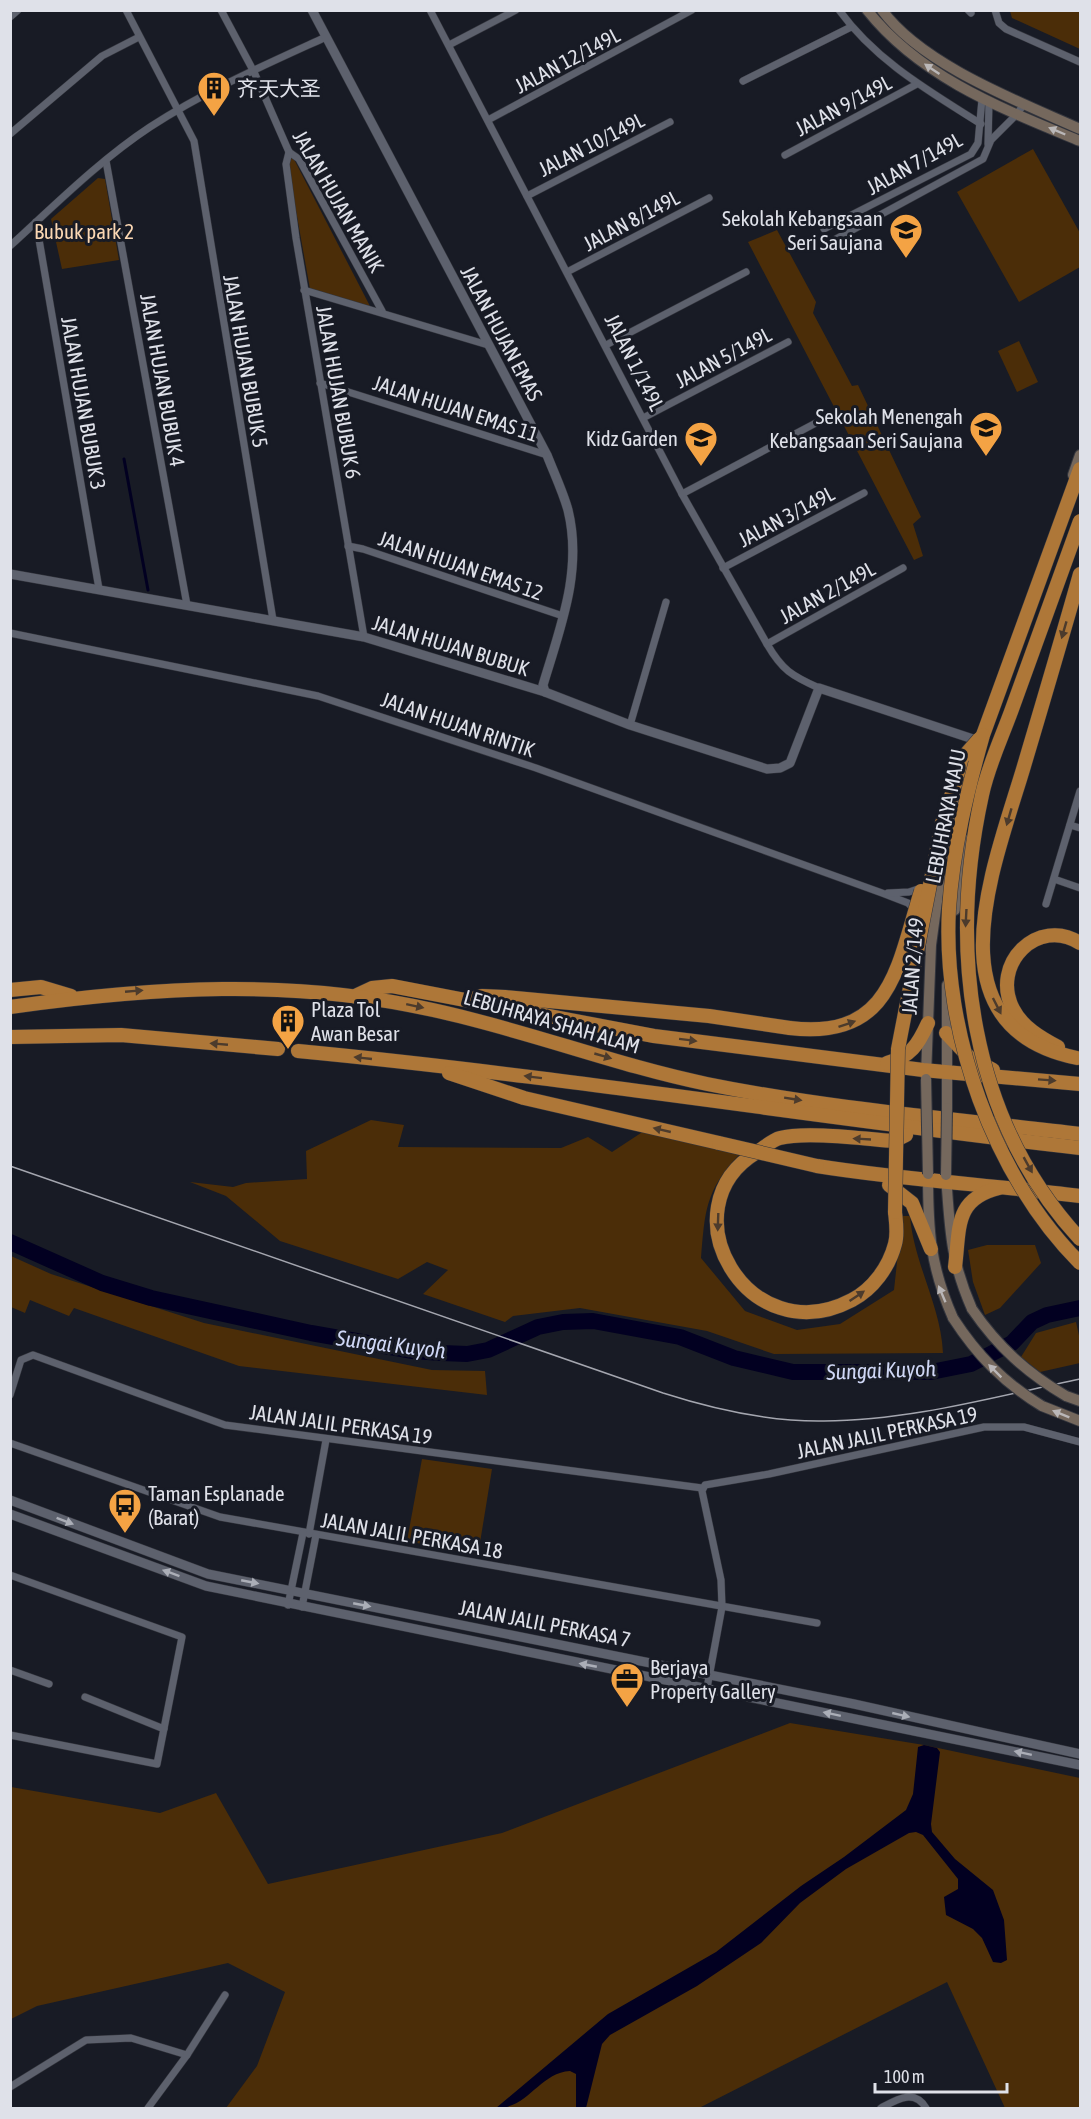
<svg xmlns="http://www.w3.org/2000/svg" width="1091" height="2119" viewBox="0 0 1091 2119" font-family="'Asap Condensed','Noto Sans SC',sans-serif">
<rect width="100%" height="100%" fill="#181b25"/>
<g fill="#4b2d08">
<polygon points="1010,11 1080,11 1080,49 1012,18"/>
<polygon points="283,138 372,310 310,289"/>
<polygon points="1033,149 1080,233 1080,267 1019,302 957,192"/>
<polygon points="98,178 105,179 119,260 62,269 51,219"/>
<polygon points="777,230 816,302 813,313 852,386 858,385 921,517 913,524 923,556 914,560 748,242"/>
<polygon points="1019,341 1038,382 1017,392 998,351"/>
<path d="M371 1120 404 1125 398 1147 561 1148 588 1137 612 1152 644 1131 739 1155C705 1191 705 1211 701 1258L745 1311 797 1330 840 1324 894 1290 902 1216H910C914 1264 941 1306 943 1353L774 1354 707 1331 580 1308 513 1316 505 1322 423 1294 448 1270 427 1262 398 1279 280 1241 226 1196 190 1182 233 1187 246 1183 307 1179 306 1151Z"/>
<polygon points="987,1245 1035,1245 1041,1263 1000,1308 985,1315 973,1282 968,1250"/>
<polygon points="11,1256 51,1274 204,1323 432,1370 485,1371 487,1395 239,1366 74,1308 69,1316 30,1300 25,1313 11,1307"/>
<polygon points="1076,1322 1080,1340 1080,1363 1040,1372 1021,1357 1036,1333"/>
<polygon points="422,1459 492,1469 478,1555 407,1541"/>
<polygon points="790,1723 924,1745 1080,1778 1080,2108 1005,2108 947,1982 699,2108 226,2108 257,2066 285,1992 228,1963 37,2006 11,2019 11,1787 160,1813 216,1793 268,1884 502,1833"/>
</g>
<path fill="#020021" d="M924 1745 937 1748 940 1752 931 1824 932 1832 955 1859 993 1890 1004 1920 1007 1960 1001 1963 993 1962 982 1938 973 1929 946 1915 944 1897 958 1889V1879L923 1835 916 1832 909 1833 846 1869 800 1903 761 1943 697 1986 610 2035 602 2044 586 2108H576V2074L570 2071C539 2073 528 2109 496 2108L608 2014 716 1952 801 1886 844 1857 906 1810 913 1794 918 1747Z"/>
<g fill="none" stroke-linecap="round" stroke-linejoin="round">
<polyline stroke="#020021" stroke-width="3" points="124,459 148,590"/>
<polyline stroke="#020021" stroke-width="16" points="10,1242 102,1283 151,1298 311,1333 413,1351 442,1353 467,1354 488,1350 538,1327 563,1322 593,1321 680,1337 734,1358 793,1372 931,1372 971,1364 1012,1343 1032,1322 1047,1315 1080,1308"/>
<defs>
<g id="minor">
<polyline points="126,10 194,141 273,620"/>
<polyline points="221,10 254,72 289,152 299,159 382,311"/>
<path d="M430 10 682 494 767 644C782 670 792 676 819 688"/>
<path d="M839 10C876 61 929 91 981 124"/>
<polyline points="968,10 971,13"/>
<polyline points="995,10 999,23 1006,29 1080,62"/>
<polyline points="10,17 18,10"/>
<polyline points="449,45 516,10"/>
<polyline points="743,81 851,27"/>
<polyline points="488,120 692,10"/>
<polyline points="10,134 102,56 139,37"/>
<polyline points="988,144 989,102"/>
<polyline points="289,152 286,164 296,238 364,637"/>
<polyline points="785,155 917,84"/>
<polyline points="106,161 187,605"/>
<polyline points="527,196 670,122"/>
<polyline points="36,222 99,589"/>
<polyline points="824,229 971,154 978,143 982,99"/>
<polyline points="834,240 983,159 991,140 1017,114 1024,104"/>
<path d="M10 246C55 205 100 160 150 127 205 91 267 64 326 37"/>
<polyline points="567,272 709,198"/>
<polyline points="304,290 488,345"/>
<polyline points="606,345 746,272"/>
<polyline points="320,383 547,455"/>
<polyline points="643,418 788,342"/>
<polyline points="682,494 829,416"/>
<polyline points="348,546 363,549 563,616"/>
<polyline points="723,568 864,493"/>
<polyline points="10,633 318,696 536,768 882,893 908,903 915,910"/>
<polyline points="767,644 903,568"/>
<polyline points="630,725 666,602"/>
<polyline points="1070,825 1080,828"/>
<polyline points="1054,879 1080,888"/>
<polyline points="888,893 909,892 921,888"/>
<polyline points="1046,904 1080,791"/>
<polyline points="10,1395 21,1360 33,1355 225,1425 702,1488"/>
<polyline points="10,1443 220,1517 817,1623"/>
<polyline points="309,1534 326,1440"/>
<polyline points="10,1575 182,1637 157,1764 10,1735"/>
<polyline points="288,1605 303,1533"/>
<polyline points="302,1607 316,1535"/>
<polyline points="10,1670 49,1684"/>
<polyline points="707,1688 722,1607 721,1580 702,1491 705,1485 769,1474 984,1427 1024,1427 1080,1442"/>
<polyline points="85,1697 164,1729"/>
<polyline points="10,2087 86,2040 131,2038 187,2055"/>
<polyline points="148,2108 187,2055 225,1995"/>
<path d="M881 2108C896 2100 914 2088 926 2108"/>
</g>
<g id="tertiary">
<path d="M312 10 547 455C554 473 563 492 568 510 583 571 560 628 543 685L545 692"/>
<polyline points="10,574 364,637 545,692 630,725 767,769 780,768 790,763 819,688 979,741"/>
<polyline points="10,1500 208,1574 854,1704 1080,1754"/>
<polyline points="10,1514 206,1586 1080,1765"/>
</g>
<g id="secondary">
<path d="M867 10C921 78 1003 109 1080 141"/>
<path d="M882 10C922 65 1020 102 1080 129"/>
<polyline points="1073,475 1080,455"/>
<polyline points="955,910 968,840"/>
<polyline points="926,1076 931,945 945,843 965,781"/>
<polyline points="947,1108 947,985"/>
<path d="M928 1174C928 1230 930 1266 953 1318"/>
<path d="M946 1175C950 1229 950 1259 972 1309"/>
<polyline points="1066,1396 1080,1401"/>
<polyline points="1042,1406 1080,1421"/>
</g>
<g id="motorway">
<polyline points="983,735 1080,469"/>
<polyline points="942,823 965,755"/>
<polyline points="10,990 41,987 71,996"/>
<polyline points="357,995 372,988 392,986 654,1036 923,1070 1080,1084"/>
<polyline points="472,999 482,996 505,997 709,1016 790,1028"/>
<path d="M10 1007C153 987 292 978 433 1010 526 1030 615 1065 707 1084 830 1109 956 1119 1080 1134"/>
<polyline points="946,1033 969,1057 993,1070"/>
<polyline points="10,1037 121,1035 278,1049"/>
<path d="M1058 1047C1041 1038 1022 1027 1013 1009 990 964 1038 916 1080 943"/>
<path d="M298 1051C560 1076 819 1118 1080 1148"/>
<path d="M1077 1058C926 1027 995 864 1024 766 1043 702 1062 638 1080 574"/>
<path d="M887 1063C911 1056 918 1045 928 1023"/>
<polyline points="449,1073 524,1098 719,1143"/>
<path d="M817 1166C904 1180 993 1185 1080 1196"/>
<polyline points="889,1185 912,1203 931,1249"/>
<path d="M895 1212C896 1222 898 1234 895 1244 889 1267 873 1289 852 1300 748 1355 664 1208 757 1152 764 1148 772 1140 780 1138 806 1131 866 1139 894 1141L906 1135"/>
<path d="M955 1267C960 1228 954 1199 999 1188"/>
</g>
</defs>
<use href="#minor" stroke="#34363e" stroke-width="8"/>
<use href="#tertiary" stroke="#34363e" stroke-width="10"/>
<use href="#secondary" stroke="#34363e" stroke-width="12"/>
<use href="#motorway" stroke="#34363e" stroke-width="15"/>
<use href="#minor" stroke="#5d616d" stroke-width="7"/>
<use href="#tertiary" stroke="#5d616d" stroke-width="9"/>
<use href="#secondary" stroke="#75685d" stroke-width="10"/>
<use href="#motorway" stroke="#ae7738" stroke-width="14"/>
<path stroke="#a4a6af" stroke-width="1.5" d="M10 1166 663 1393C716 1410 769 1422 824 1421 910 1421 997 1396 1080 1379"/>
<defs>
<g id="secondary-bridge">
<polyline points="926,1079 928,1174"/>
<polyline points="946,1175 947,1108"/>
<path d="M972 1309C998 1347 1027 1373 1066 1396"/>
<path d="M953 1318C977 1355 1004 1383 1042 1406"/>
</g>
<g id="motorway-bridge">
<path d="M1080 521C1057 584 1035 646 1012 709 1002 737 988 766 982 795 948 949 969 1119 1080 1239"/>
<path d="M983 735C967 792 953 849 949 909 942 1031 993 1176 1080 1263"/>
<polyline points="965,755 979,739"/>
<path d="M790 1028C891 1040 897 968 921 891"/>
<polyline points="719,1143 817,1166"/>
<polyline points="895,1212 898,1049 942,823"/>
</g>
</defs>
<use href="#secondary-bridge" stroke="#34363e" stroke-width="12" stroke-linecap="butt"/>
<use href="#motorway-bridge" stroke="#34363e" stroke-width="15" stroke-linecap="butt"/>
<use href="#secondary-bridge" stroke="#75685d" stroke-width="10"/>
<use href="#motorway-bridge" stroke="#ae7738" stroke-width="14"/>
</g>
<defs><path id="oneway-solid" d="M-6-.8H1V-3.2L6.5 0L1 3.2V.8H-6Z" transform="scale(1.5)"/></defs>
<g fill="#bab7b8">
<use href="#oneway-solid" transform="translate(932 69) rotate(-146)"/>
<use href="#oneway-solid" transform="translate(1057 131) rotate(-157)"/>
<use href="#oneway-solid" transform="translate(942 1294) rotate(-113)"/>
<use href="#oneway-solid" transform="translate(995 1371) rotate(-135)"/>
<use href="#oneway-solid" transform="translate(1061 1414) rotate(-158)"/>
</g>
<g fill="#4c3b2c">
<use href="#oneway-solid" transform="translate(1064 630) rotate(106)"/>
<use href="#oneway-solid" transform="translate(1009 817) rotate(106)"/>
<use href="#oneway-solid" transform="translate(966 918) rotate(93)"/>
<use href="#oneway-solid" transform="translate(134 991) rotate(-5)"/>
<use href="#oneway-solid" transform="translate(415 1006) rotate(12)"/>
<use href="#oneway-solid" transform="translate(997 1006) rotate(63)"/>
<use href="#oneway-solid" transform="translate(847 1024) rotate(-19)"/>
<use href="#oneway-solid" transform="translate(688 1040) rotate(7)"/>
<use href="#oneway-solid" transform="translate(219 1044) rotate(-175)"/>
<use href="#oneway-solid" transform="translate(603 1056) rotate(16)"/>
<use href="#oneway-solid" transform="translate(363 1058) rotate(-174)"/>
<use href="#oneway-solid" transform="translate(533 1077) rotate(-173)"/>
<use href="#oneway-solid" transform="translate(1047 1080) rotate(4)"/>
<use href="#oneway-solid" transform="translate(793 1099) rotate(9)"/>
<use href="#oneway-solid" transform="translate(662 1130) rotate(-167)"/>
<use href="#oneway-solid" transform="translate(862 1139) rotate(-177)"/>
<use href="#oneway-solid" transform="translate(1028 1165) rotate(61)"/>
<use href="#oneway-solid" transform="translate(718 1222) rotate(92)"/>
<use href="#oneway-solid" transform="translate(857 1296) rotate(-34)"/>
</g>
<g fill="#abaeb7">
<use href="#oneway-solid" transform="translate(65 1521) rotate(21)"/>
<use href="#oneway-solid" transform="translate(171 1573) rotate(-160)"/>
<use href="#oneway-solid" transform="translate(250 1582) rotate(11)"/>
<use href="#oneway-solid" transform="translate(362 1605) rotate(11)"/>
<use href="#oneway-solid" transform="translate(588 1665) rotate(-169)"/>
<use href="#oneway-solid" transform="translate(832 1714) rotate(-168)"/>
<use href="#oneway-solid" transform="translate(901 1715) rotate(13)"/>
<use href="#oneway-solid" transform="translate(1023 1753) rotate(-168)"/>
</g>
<defs>
<symbol id="building-pin" viewBox="-11 -11 22 30"><path d="M0 17L-7.5 6A9.5 9.5 0 1 1 7.5 6Z" fill="#f4a344" stroke="#181b25"/><path d="M-4-6H4V6H1V3H-1V6H-4ZM-2.5-4.3h1.7v1.8h-1.7ZM.8-4.3h1.7v1.8H.8ZM-2.5-1h1.7V.8h-1.7ZM.8-1h1.7V.8H.8Z" fill="#111"/></symbol>
<symbol id="school-pin" viewBox="-11 -11 22 30"><path d="M0 17L-7.5 6A9.5 9.5 0 1 1 7.5 6Z" fill="#f4a344" stroke="#181b25"/><path d="M0-5L7-2L0 1L-7-2ZM-4 1L0 2.5L4 1V4Q0 6-4 4Z" fill="#111"/></symbol>
<symbol id="bus-pin" viewBox="-11 -11 22 30"><path d="M0 17L-7.5 6A9.5 9.5 0 1 1 7.5 6Z" fill="#f4a344" stroke="#181b25"/><path d="M-5-6H5V4H4V6H2V4H-2V6H-4V4H-5ZM-3.5-4V0h7V-4ZM-3.5 1.2v1.5H-2V1.2ZM2 1.2v1.5H3.5V1.2Z" fill="#111"/></symbol>
<symbol id="office-pin" viewBox="-11 -11 22 30"><path d="M0 17L-7.5 6A9.5 9.5 0 1 1 7.5 6Z" fill="#f4a344" stroke="#181b25"/><path d="M-6-3h4V-5.5h4V-3h4V5H-6ZM-1-4.5V-3h2v-1.5ZM-6 0V1H6V0Z" fill="#111"/></symbol>
</defs>
<g fill-rule="evenodd">
<use href="#building-pin" x="195" y="69" width="38" height="52"/>
<use href="#school-pin" x="887" y="211" width="38" height="52"/>
<use href="#school-pin" x="967" y="409" width="38" height="52"/>
<use href="#school-pin" x="682" y="419" width="38" height="52"/>
<use href="#building-pin" x="269" y="1002" width="38" height="52"/>
<use href="#bus-pin" x="106" y="1486" width="38" height="52"/>
<use href="#office-pin" x="608" y="1660" width="38" height="52"/>
</g>
<g text-anchor="middle" dominant-baseline="central" stroke-width="6" stroke-linejoin="round" paint-order="stroke">
<g font-size="21" fill="#dfe1e9" stroke="#181b25">
<text transform="translate(567 60) rotate(-28)">JALAN 12/149L</text>
<text transform="translate(843 105) rotate(-28)">JALAN 9/149L</text>
<text transform="translate(591 144) rotate(-27)">JALAN 10/149L</text>
<text transform="translate(914 163) rotate(-29)">JALAN 7/149L</text>
<text transform="translate(339 201) rotate(60)">JALAN HUJAN MANIK</text>
<text transform="translate(631 220) rotate(-28)">JALAN 8/149L</text>
<text transform="translate(502 333) rotate(62)">JALAN HUJAN EMAS</text>
<text transform="translate(723 357) rotate(-28)">JALAN 5/149L</text>
<text transform="translate(246 361) rotate(80)">JALAN HUJAN BUBUK 5</text>
<text transform="translate(635 362) rotate(63)">JALAN 1/149L</text>
<text transform="translate(163 380) rotate(80)">JALAN HUJAN BUBUK 4</text>
<text transform="translate(339 392) rotate(80)">JALAN HUJAN BUBUK 6</text>
<text transform="translate(84 403) rotate(80)">JALAN HUJAN BUBUK 3</text>
<text transform="translate(456 408) rotate(18)">JALAN HUJAN EMAS 11</text>
<text transform="translate(786 516) rotate(-28)">JALAN 3/149L</text>
<text transform="translate(461 565) rotate(19)">JALAN HUJAN EMAS 12</text>
<text transform="translate(827 592) rotate(-29)">JALAN 2/149L</text>
<text transform="translate(451 645) rotate(17)">JALAN HUJAN BUBUK</text>
<text transform="translate(458 724) rotate(19)">JALAN HUJAN RINTIK</text>
<text transform="translate(945 816) rotate(-79)">LEBUHRAYA MAJU</text>
<text transform="translate(912 966) rotate(-86)">JALAN 2/149</text>
<text transform="translate(552 1021) rotate(16)">LEBUHRAYA SHAH ALAM</text>
<text transform="translate(341 1424) rotate(8)">JALAN JALIL PERKASA 19</text>
<text transform="translate(887 1432) rotate(-12)">JALAN JALIL PERKASA 19</text>
<text transform="translate(412 1535) rotate(10)">JALAN JALIL PERKASA 18</text>
<text transform="translate(545 1623) rotate(11)">JALAN JALIL PERKASA 7</text>
</g>
<g font-size="21" fill="#dfe1e9" stroke="#181b25" text-anchor="start">
<text x="237" y="88">齐天大圣</text>
<text x="883" y="218" text-anchor="end">Sekolah Kebangsaan<tspan x="883" dy="24">Seri Saujana</tspan></text>
<text x="963" y="416" text-anchor="end">Sekolah Menengah<tspan x="963" dy="24">Kebangsaan Seri Saujana</tspan></text>
<text x="678" y="438" text-anchor="end">Kidz Garden</text>
<text x="311" y="1009">Plaza Tol<tspan x="311" dy="24">Awan Besar</tspan></text>
<text x="148" y="1493">Taman Esplanade<tspan x="148" dy="24">(Barat)</tspan></text>
<text x="650" y="1667">Berjaya<tspan x="650" dy="24">Property Gallery</tspan></text>
</g>
<g font-size="21" fill="#fbd7b3" stroke="#181b25">
<text x="84" y="231">Bubuk park 2</text>
</g>
<g font-size="22" font-style="italic" fill="#cfd7f5" stroke="#181b25">
<text transform="translate(391 1344) rotate(7)">Sungai Kuyoh</text>
<text transform="translate(881 1370) rotate(-2)">Sungai Kuyoh</text>
</g>
</g>
<rect width="1091" height="2119" fill="none" stroke="#dfe1e9" stroke-width="24"/>
<path d="M875 2083v9h132v-9" fill="none" stroke="#dfe1e9" stroke-width="3"/>
<text x="884" y="2083" font-size="18" fill="#dfe1e9" stroke="#181b25" stroke-width="4.5" paint-order="stroke">100 m</text>
</svg>
